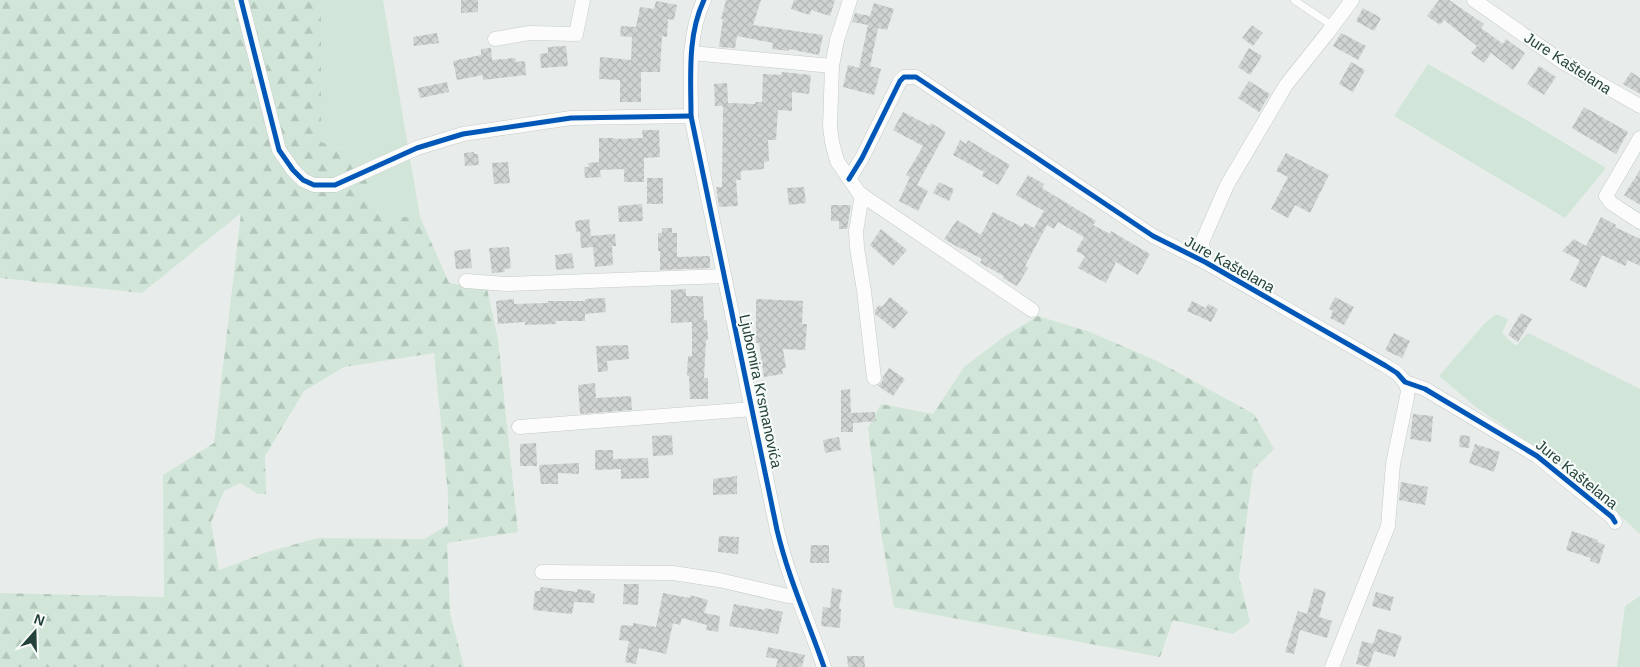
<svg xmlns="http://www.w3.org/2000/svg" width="1640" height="667" viewBox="0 0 1640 667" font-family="Arial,sans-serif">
<defs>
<pattern id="forest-firs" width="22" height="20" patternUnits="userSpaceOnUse" patternTransform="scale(1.25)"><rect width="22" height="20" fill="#d1e6d8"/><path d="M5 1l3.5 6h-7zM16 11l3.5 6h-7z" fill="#b3c6ba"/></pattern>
<pattern id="building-cross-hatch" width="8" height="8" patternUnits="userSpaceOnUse" patternTransform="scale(1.25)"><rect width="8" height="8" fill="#cfd4d2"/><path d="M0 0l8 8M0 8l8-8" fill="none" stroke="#b2b7b5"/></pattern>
</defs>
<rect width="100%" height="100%" fill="#e8edeb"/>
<g fill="#d1e6d8">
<polygon points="321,0 383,0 420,217 381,217 355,153 321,142"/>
<polygon points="1428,64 1523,118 1606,168 1565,218 1394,116"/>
<polygon points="1496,314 1508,319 1502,333 1516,346 1528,333 1640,389 1640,534 1613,509 1540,450 1477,408 1439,376 1484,324"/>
<polygon points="1640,596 1640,667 1617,667 1625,606"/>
</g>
<g fill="url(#forest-firs)" fill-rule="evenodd">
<path d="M0 0H321V142L355 153 381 217H420L449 283 487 289 498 339 518 532 447 543 450 613 464 667H0V593L164 597 163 475 214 443 241 213 142 293 0 278ZM434 353 448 494V525L424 539 318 538 267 552 219 570 211 522 224 491 240 483 258 494H266L265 456 304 391 344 367Z"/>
<polygon points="1038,316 1090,332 1157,361 1221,396 1254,414 1274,449 1253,470 1239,577 1250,622 1233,634 1173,620 1160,657 894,607 881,533 868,428 881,404 933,414 964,367 1005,336"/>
</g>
<g fill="url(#building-cross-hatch)">
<polygon points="461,0 478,0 478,12 461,13"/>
<polygon points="726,0 761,0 753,25 823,35 819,55 789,49 789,51 772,49 773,43 737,36 735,48 719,47 723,19 721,19"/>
<polygon points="794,0 835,0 830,16 811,10 810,15 791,9"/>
<polygon points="1439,0 1449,0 1484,24 1481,28 1503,44 1506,39 1525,53 1513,70 1491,53 1484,63 1471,53 1477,46 1444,20 1440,25 1427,16"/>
<polygon points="656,1 677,5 674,20 668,19 667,37 662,36 660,72 641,72 641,102 620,102 620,80 599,79 600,57 631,60 632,37 620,36 621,26 636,27 640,7 654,9"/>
<polygon points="874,3 894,9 887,30 878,28 870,66 881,69 874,95 843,87 848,65 859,68 868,25 852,22 855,13 870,16"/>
<polygon points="1363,8 1381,18 1374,31 1356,21"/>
<polygon points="1252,25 1263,33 1253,46 1242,38"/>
<polygon points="437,33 439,43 414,46 413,37"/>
<polygon points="1341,33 1366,46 1358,60 1333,46"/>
<polygon points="566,46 568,66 541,68 540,54 548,53 548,47"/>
<polygon points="491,48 492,60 515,58 516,62 525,61 526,75 483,80 483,75 457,80 453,61 481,55 481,49"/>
<polygon points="1249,48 1262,56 1250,75 1238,67"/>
<polygon points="1351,62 1365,70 1353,92 1339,84"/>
<polygon points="1539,66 1556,77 1544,95 1527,84"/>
<polygon points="782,72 811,75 809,94 792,92 792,111 778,110 776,140 768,140 769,161 764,162 764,169 741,171 741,180 736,180 738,206 719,207 716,187 722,187 723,106 715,106 714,84 727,83 728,103 755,104 755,102 762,102 763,74 781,75"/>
<polygon points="1631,72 1640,78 1640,94 1623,84"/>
<polygon points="1249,81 1270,94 1259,112 1238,98"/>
<polygon points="447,82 449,92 420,98 418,88"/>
<polygon points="1584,107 1628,132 1616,154 1572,128"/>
<polygon points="903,112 930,126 931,123 946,132 917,185 928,191 918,211 899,201 910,177 906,175 923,146 893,130"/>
<polygon points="642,130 659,130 660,157 644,158 644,182 624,182 624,169 600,170 601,177 585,178 584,167 589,167 588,163 599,162 599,138 615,138 615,139 643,138"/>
<polygon points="960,140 966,144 968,140 1010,165 998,185 982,176 984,172 953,155"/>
<polygon points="474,152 474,154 478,154 479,165 465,166 464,153"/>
<polygon points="1286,153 1329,175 1310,213 1295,205 1288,218 1271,209 1288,177 1276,171"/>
<polygon points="508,162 510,183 494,184 492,163"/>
<polygon points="1640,170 1640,205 1624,195"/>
<polygon points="1028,175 1044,184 1042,188 1096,221 1093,225 1110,234 1111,231 1150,254 1138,275 1116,262 1106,283 1078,268 1085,256 1076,251 1084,237 1058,222 1054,229 1047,225 1025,266 1028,268 1017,286 1003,278 1004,276 980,263 982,259 961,248 961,249 944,239 957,220 981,235 993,212 1022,227 1025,223 1034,228 1044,211 1016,195"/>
<rect x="647" y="178" width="16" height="26"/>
<polygon points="939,182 954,189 949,201 933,193"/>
<polygon points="804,187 806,203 789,205 787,188"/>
<polygon points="642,204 643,221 619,222 618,206"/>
<polygon points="831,205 851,205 847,229 839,229 839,221 831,221"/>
<polygon points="1601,217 1616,225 1615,227 1640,239 1640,266 1628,260 1625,266 1602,255 1586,288 1570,280 1580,260 1562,251 1574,239 1586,246"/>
<polygon points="589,219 591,236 615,234 616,246 612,246 613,265 595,267 593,247 581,248 580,231 576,232 575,221"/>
<polygon points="662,228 672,228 672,233 677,233 677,257 710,256 710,268 660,270 660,251 658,251 658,233 662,233"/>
<polygon points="881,229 907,250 893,266 870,245"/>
<polygon points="509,247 511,268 504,269 505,272 492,273 489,248"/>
<polygon points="470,249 472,268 456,269 454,251"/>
<polygon points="572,253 574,268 556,270 555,255"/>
<polygon points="686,289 686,296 703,296 704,320 707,320 708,340 706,340 704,378 708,378 708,399 690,399 689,376 687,376 688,356 692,356 692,322 671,323 671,290"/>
<polygon points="890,297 908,312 894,329 875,314 875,310 879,305 882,307"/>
<polygon points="1335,297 1354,307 1344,325 1330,318 1333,311 1329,309"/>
<polygon points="605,298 606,312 585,314 585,321 556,321 556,324 525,325 525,322 498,324 496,301 514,299 514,304 548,303 548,301 585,301 585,299"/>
<polygon points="756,299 803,301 802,324 807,324 805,350 783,349 786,368 782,369 783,374 764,377 759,343 756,343"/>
<polygon points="1192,301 1206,308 1208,304 1218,309 1211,322 1187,311"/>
<polygon points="1521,313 1532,319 1518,342 1508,335"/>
<polygon points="1394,333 1410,341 1402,358 1385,350"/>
<polygon points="628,345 629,359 607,361 608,371 598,372 596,346"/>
<polygon points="889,368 905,379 893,396 878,386 882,382 883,377"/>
<polygon points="595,383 596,398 631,396 632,410 580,414 578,385"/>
<polygon points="850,389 851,413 875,412 875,421 853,423 853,432 841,432 841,390"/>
<polygon points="1413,414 1433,416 1431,442 1410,439"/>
<polygon points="672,435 673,455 653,456 652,436"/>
<polygon points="1460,435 1470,436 1469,448 1459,447"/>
<polygon points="839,437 841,450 825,453 823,440"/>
<polygon points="536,443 537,466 520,466 520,444"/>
<polygon points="1475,444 1500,452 1494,472 1469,463"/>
<polygon points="595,450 613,450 613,459 648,458 649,478 621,479 621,469 595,470"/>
<polygon points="579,463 579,474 558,473 558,484 541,484 539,465"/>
<polygon points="737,476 737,494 713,495 713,479"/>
<polygon points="1401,482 1428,487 1425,505 1399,500"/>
<polygon points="1572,531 1598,540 1597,542 1605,545 1599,564 1590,561 1591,558 1566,550"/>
<polygon points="719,536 739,537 738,554 718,552"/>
<polygon points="811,545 829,545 829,563 810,563"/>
<polygon points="624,584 639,584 638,605 623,604"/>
<polygon points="541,587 577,592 577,589 591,591 591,593 595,594 594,603 574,602 572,614 533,610 535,591 540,591"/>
<polygon points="832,588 842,590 839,609 841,609 840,628 821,626 823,607 830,608"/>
<polygon points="1314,588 1326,592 1319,617 1332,621 1327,638 1300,630 1294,654 1285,652 1298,611 1307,614"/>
<polygon points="1376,592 1394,597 1390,611 1372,606"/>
<polygon points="663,593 690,598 690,595 708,600 704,613 720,616 718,632 706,630 707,625 682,618 680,625 673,623 666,654 639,648 636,664 625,662 629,641 619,640 621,625 633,626 633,623 656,627"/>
<polygon points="734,604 765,610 765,608 783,612 778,634 729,626"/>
<polygon points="1378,629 1402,636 1395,657 1374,651 1369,667 1356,664 1362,641 1373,644"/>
<polygon points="768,647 805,655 802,667 776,667 778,659 766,657"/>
<polygon points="847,656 864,656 865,667 848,667"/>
</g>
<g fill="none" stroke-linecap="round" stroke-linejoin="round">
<defs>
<polyline id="service" points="1294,0 1333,26"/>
<g id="minor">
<polyline points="241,0 279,150 293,170 303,180 314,185 335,185 417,148 463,134 571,118 691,116"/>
<path d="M704 0C687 36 691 77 691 116L777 530C788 577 808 621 824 667"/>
<polyline points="1474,0 1564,63 1640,106"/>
<polyline points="495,39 529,33 576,34 583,0"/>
<polyline points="691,53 832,66 830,126 832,142 837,161 859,193 1032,310"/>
<polyline points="832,66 837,40 850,0"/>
<polyline points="1640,138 1606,196 1611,203 1640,222"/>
<polyline points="849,179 862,158 900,81 904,77 916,77 1153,236 1205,262 1386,366 1397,373 1405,382 1425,389 1537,456 1612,517 1615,522"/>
<polyline points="862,195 856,231 857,248 864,291 874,378"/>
<polyline points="1205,262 1202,242 1227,185 1286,85 1329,31 1352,0"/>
<polyline points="466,281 506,284 724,276"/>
<polyline points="519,427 753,409"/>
<polyline points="542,572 673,573 719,580 788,596 797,596"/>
<polyline points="1332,667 1388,526 1393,464 1407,397 1408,390 1405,382"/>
</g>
</defs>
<use href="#service" stroke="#c5cac8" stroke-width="8"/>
<use href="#minor" stroke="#c5cac8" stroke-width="15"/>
<use href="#service" stroke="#fcfcfc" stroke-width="7"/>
<use href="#minor" stroke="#fcfcfc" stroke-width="14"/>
<defs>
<g id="cycleway">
<polyline points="241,0 279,150 293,170 303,180 314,185 335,185 417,148 463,134 571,118 691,116"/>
<path d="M704 0C687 36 691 77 691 116L777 530C788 577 808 621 824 667"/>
<polyline points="849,179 862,158 900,81 904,77 916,77 1153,236 1205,262 1386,366 1397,373 1405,382 1425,389 1537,456 1612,517 1615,522"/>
</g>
</defs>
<use href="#cycleway" stroke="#f7fbf9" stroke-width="8"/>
<use href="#cycleway" stroke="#0057b8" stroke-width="5"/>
</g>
<g text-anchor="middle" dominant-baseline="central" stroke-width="4" stroke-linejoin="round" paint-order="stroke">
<g font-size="15" fill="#24423a" stroke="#f7fbf9">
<text transform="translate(1568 63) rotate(33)">Jure Kaštelana</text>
<text transform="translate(1230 264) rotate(29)">Jure Kaštelana</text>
<text transform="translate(761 391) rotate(78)">Ljubomira Krsmanovića</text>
<text transform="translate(1577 474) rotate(39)">Jure Kaštelana</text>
</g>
</g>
<g transform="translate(35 632) rotate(20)" stroke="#f7fbf9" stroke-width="4" paint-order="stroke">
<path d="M0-4L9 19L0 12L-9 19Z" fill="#24423a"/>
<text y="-8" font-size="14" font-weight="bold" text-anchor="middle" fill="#24423a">N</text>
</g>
</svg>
